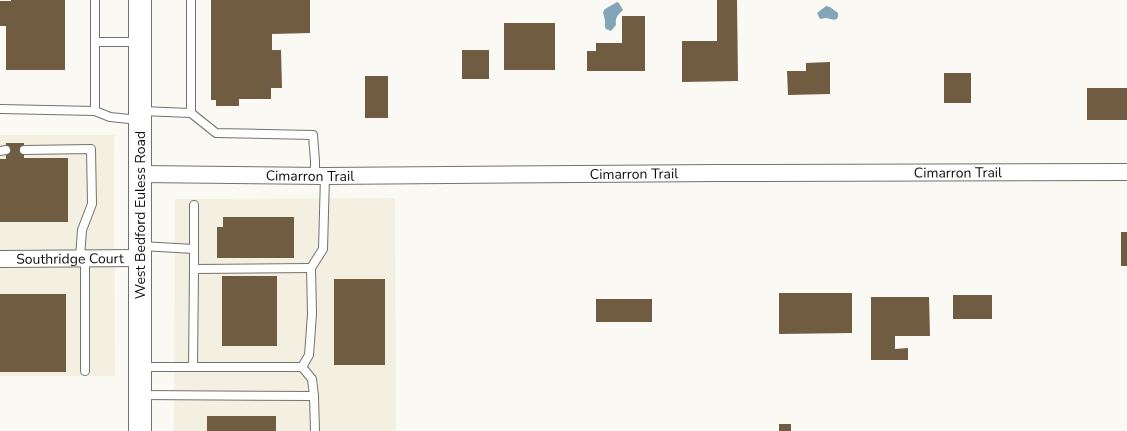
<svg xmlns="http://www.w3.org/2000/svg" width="1127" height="431" viewBox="0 0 1127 431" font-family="'Nunito Sans',sans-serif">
<rect width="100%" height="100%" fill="#fbf9f4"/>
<g fill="#f3f0e2">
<polygon points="0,135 114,135 115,376 0,376"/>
<polygon points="395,198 396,431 174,431 175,199"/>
</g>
<g fill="#82a6b7">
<path d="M617 2 619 3 623 10C618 15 615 17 616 25L611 31 606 29 605 27V21L603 12 605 9Z"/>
<path d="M826 6 830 7 838 13C839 23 832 19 826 18 824 18 822 19 820 19L817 13Z"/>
</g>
<g fill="#6f5c41">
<polygon points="11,0 65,0 65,70 6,70 6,26 0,26 0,1 11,1"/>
<polygon points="211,0 310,0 310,33 272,34 272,50 281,50 282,88 271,88 271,99 239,99 239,106 216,106 216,100 211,100"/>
<polygon points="717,0 737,0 738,81 682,82 682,41 717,41"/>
<polygon points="622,16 645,16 645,71 587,71 587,51 596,51 596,43 622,43"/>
<rect x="504" y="23" width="51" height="47"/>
<rect x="462" y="50" width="27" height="29"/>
<polygon points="830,62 830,94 788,95 787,71 806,71 806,63"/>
<rect x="944" y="73" width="27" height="30"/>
<rect x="365" y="76" width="23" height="42"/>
<rect x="1087" y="88" width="40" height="32"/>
<polygon points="6,143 24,143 24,158 68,158 68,222 0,222 0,159 6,159"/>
<polygon points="223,217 294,217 294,258 217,258 217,227 223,227"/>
<rect x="1121" y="232" width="6" height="34"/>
<rect x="222" y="276" width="55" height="70"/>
<rect x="334" y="279" width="51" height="86"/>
<polygon points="779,293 852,293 852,333 779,334"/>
<rect x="0" y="294" width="66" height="78"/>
<rect x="953" y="295" width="39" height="24"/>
<polygon points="871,297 929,297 930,336 895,336 895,349 908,348 908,360 871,360"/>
<rect x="596" y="299" width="56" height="23"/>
<rect x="207" y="416" width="69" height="15"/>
<rect x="779" y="424" width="12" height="7"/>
</g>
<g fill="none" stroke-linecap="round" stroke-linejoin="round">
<defs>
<g id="lane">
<polyline points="191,0 191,113"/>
<polyline points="95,42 140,42"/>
<polyline points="0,109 95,111 110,117 139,120"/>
<polyline points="95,111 95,0"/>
<polyline points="141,111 191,113 216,133 313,135 315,161 315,176"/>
<polyline points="24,150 91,149 92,204 82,230 80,258"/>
<polyline points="0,151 6,150"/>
<polyline points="194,205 194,269"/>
<polyline points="141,246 194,249"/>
<polyline points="85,258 85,371"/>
<polyline points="141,367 302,367 309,355 312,314 311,268 323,249 325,176"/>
<polyline points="193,367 194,269 311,268"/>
<polyline points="302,367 312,379 314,396"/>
<polyline points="141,395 314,396 315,431"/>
</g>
<g id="street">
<path id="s1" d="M140 174 325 176 720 173 1127 172"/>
<path id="s2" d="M0 259 140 258"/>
</g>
<polyline id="secondary" points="140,431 140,0"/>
</defs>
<use href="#lane" stroke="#74726d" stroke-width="10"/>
<use href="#street" stroke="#74726d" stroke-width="18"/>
<use href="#secondary" stroke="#74726d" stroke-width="24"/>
<use href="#lane" stroke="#fff" stroke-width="8"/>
<use href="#street" stroke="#fff" stroke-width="16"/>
<use href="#secondary" stroke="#fff" stroke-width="22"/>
</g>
<g text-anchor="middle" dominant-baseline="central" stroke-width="4" stroke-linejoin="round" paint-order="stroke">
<g font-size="14" fill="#0e0d0c" stroke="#fff">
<text stroke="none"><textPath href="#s1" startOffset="818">Cimarron Trail</textPath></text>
<text stroke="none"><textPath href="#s1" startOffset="494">Cimarron Trail</textPath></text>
<text stroke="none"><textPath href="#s1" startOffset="170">Cimarron Trail</textPath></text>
<text transform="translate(140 215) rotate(-90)">West Bedford Euless Road</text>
<text stroke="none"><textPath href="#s2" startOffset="70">Southridge Court</textPath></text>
</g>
</g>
</svg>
